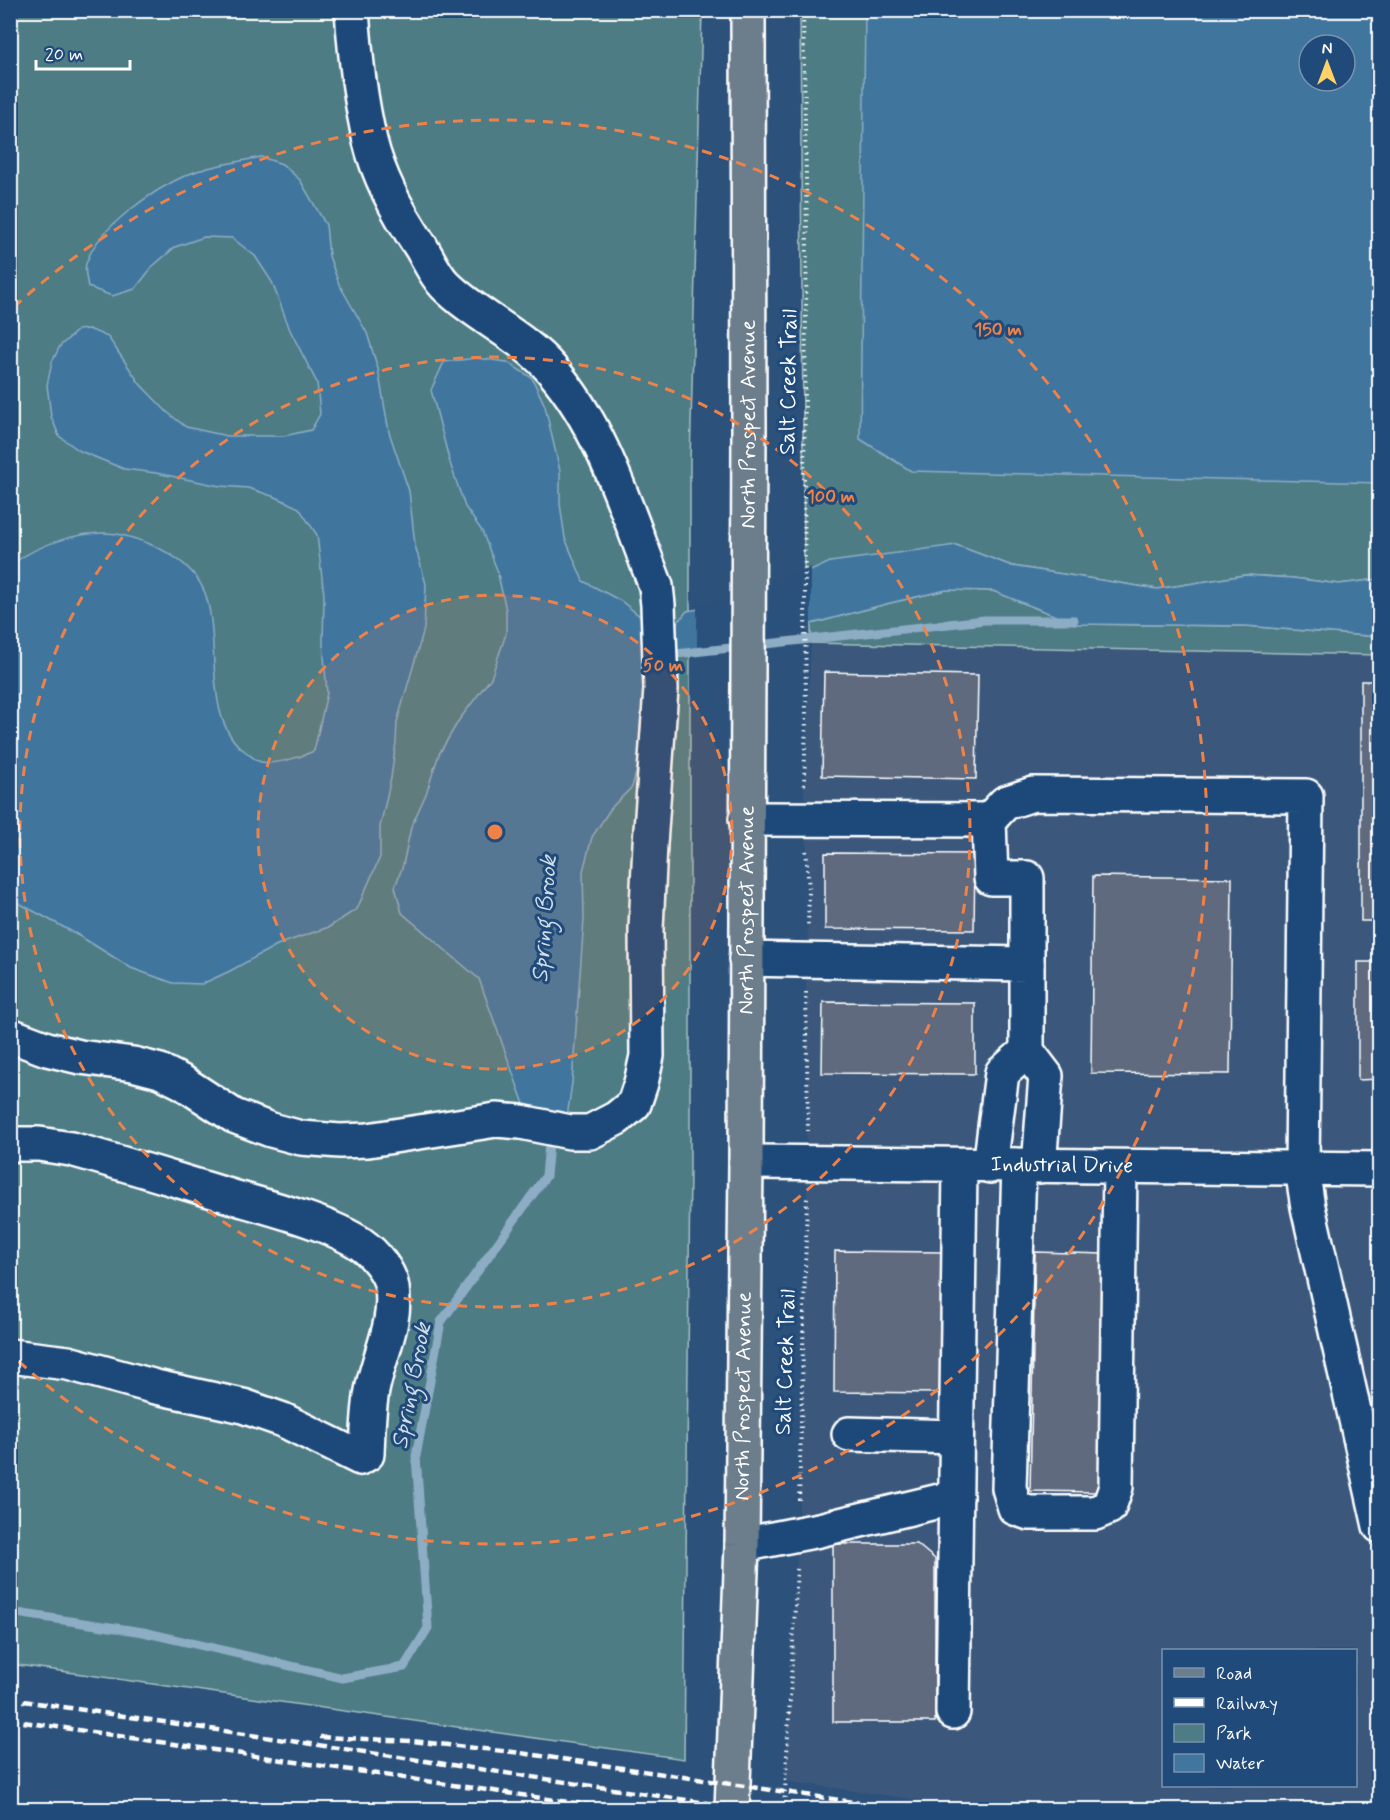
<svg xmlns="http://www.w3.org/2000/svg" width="1390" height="1820" viewBox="0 0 1390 1820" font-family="Mynerve,sans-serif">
<rect width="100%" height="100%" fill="#2c517b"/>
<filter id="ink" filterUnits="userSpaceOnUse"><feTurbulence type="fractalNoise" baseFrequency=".0167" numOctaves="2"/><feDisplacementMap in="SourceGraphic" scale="12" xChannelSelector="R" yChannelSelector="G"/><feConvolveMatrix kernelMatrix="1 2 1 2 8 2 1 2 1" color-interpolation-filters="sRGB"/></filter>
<g filter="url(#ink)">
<path fill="#3b597c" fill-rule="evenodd" d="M811 643 1379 655V1809L990 1810 785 1781 799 1520 807 1206 806 986 809 890 804 790ZM1164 1650H1356V1786H1164Z"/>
<g fill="#4e7c85" stroke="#a6bec2" stroke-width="1.5" fill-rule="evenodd">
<polygon points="11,11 702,11 690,462 690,1168 684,1759 11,1664"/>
<path d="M800 11H1379V579L1339 584 1293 578 1245 575 1157 589 1012 566 956 545 804 574ZM1309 45H1345V81H1309Z"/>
<polygon points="946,590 993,591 1076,624 1246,626 1368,636 1379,635 1380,655 811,643 811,624 890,603"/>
</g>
<g fill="#41769e" stroke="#8dadc5" stroke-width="1.5" fill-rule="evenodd">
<path d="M865 11H1379V483L911 471 860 439ZM1309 45H1345V81H1309Z"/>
<path d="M261 157 282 164 300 180 326 225 329 256 339 284 367 333 378 369 389 432 409 491 415 545 426 584 424 629 397 722 396 742 391 778 380 827V857L357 909 329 927 277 945 230 971 202 984 173 983 131 968 78 935 11 899V565C38 544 88 527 122 535 154 543 192 560 205 593 222 640 201 721 246 752 250 755 256 761 261 762 276 765 301 757 314 751L327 693 323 644 324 595 317 535 299 508 278 498 248 488 220 486 156 473 124 469 80 451 59 436 51 416 47 385 52 362 60 346 78 330 89 329 108 337 140 384 167 412 186 427 227 436H284L311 430 320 414 317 383 290 330 272 282 255 256 232 238 204 237 175 247 153 266 135 289 112 296 88 287C87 280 84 270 86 264 96 228 156 188 189 174 211 165 238 162 261 157Z"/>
<polygon points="476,358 507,362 532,378 545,406 560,471 560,504 565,538 583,581 621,601 651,625 673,628 687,611 746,601 830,562 956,545 1012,566 1157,589 1245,575 1293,578 1339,584 1379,579 1379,635 1368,636 1246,626 1076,624 993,591 946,590 890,603 811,624 681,651 665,668 632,787 611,808 592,837 583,871 584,919 572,1083 566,1124 529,1118 479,979 402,913 395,887 403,865 411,827 426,794 439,754 459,720 491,678 506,634 506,610 497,570 482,531 465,507 450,463 431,390 444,362"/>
</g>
<polygon fill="#2c517b" points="811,567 811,627 697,651 697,606 745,598"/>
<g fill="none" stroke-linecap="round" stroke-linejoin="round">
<g stroke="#8dadc5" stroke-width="9">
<polyline points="667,655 985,620 1074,620"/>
<polyline points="10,1612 143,1632 343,1678 404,1667 428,1628 416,1456 441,1322 546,1176 550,1133"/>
</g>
</g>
<g fill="#5f6b7f" stroke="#fff" stroke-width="1.5">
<polygon points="824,672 978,675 976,779 822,776"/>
<rect x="1361" y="681" width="19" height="240"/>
<polygon points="825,853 975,854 974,930 825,929"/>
<polygon points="1093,876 1232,878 1230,1074 1091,1073"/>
<polygon points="1358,962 1380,962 1380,1079 1358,1080"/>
<polygon points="823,1002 975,1003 975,1074 822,1073"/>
<polygon points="835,1251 943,1252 942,1393 834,1392"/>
<polygon points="1035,1252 1104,1254 1099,1492 1030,1491"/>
<polygon points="1379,1296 1380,1296 1380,1475 1378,1475"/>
<polygon points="833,1544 917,1544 935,1559 935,1722 833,1722"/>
</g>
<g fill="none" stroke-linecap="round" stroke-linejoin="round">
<defs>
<g id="minor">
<polyline points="746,819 989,820 1005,803 1033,794 1306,796 1302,1169 1308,1207 1380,1526"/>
<polyline points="989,820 991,878 1027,878 1027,964"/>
<polyline points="746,959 1027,964 1027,1051 1046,1076 1039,1166"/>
<path d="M10 1035 47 1049 80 1057 133 1064 160 1071 182 1082 234 1116 271 1130 301 1138 340 1141 368 1140 496 1120 521 1122 570 1132H590L617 1118 634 1104 641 1083 647 1056 646 929 650 844 661 689 658 605 656 586C627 513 604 430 552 370 522 335 477 317 445 285 435 275 428 259 421 247 400 216 379 178 370 141 360 99 355 54 352 10"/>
<path d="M10 1144H39L71 1149C126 1164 179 1181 233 1197 271 1208 329 1223 361 1244 374 1253 390 1272 392 1288 397 1322 380 1354 373 1386 368 1408 368 1431 367 1454L360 1458 283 1420 243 1406 156 1387 68 1363 10 1356"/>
<path id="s1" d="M746 1162 1380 1169"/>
<polyline points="990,1166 1002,1073 1027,1051"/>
<polyline points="1019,1166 1009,1488 1015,1508 1029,1513 1095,1513 1109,1507 1116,1487 1120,1167"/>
<polyline points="849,1434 956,1437"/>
<polyline points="742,1545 819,1530 956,1497"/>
<polyline points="953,1712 960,1166"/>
</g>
<g id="major">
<path id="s2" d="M732 1810 742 1545 746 1162 749 429 748 10"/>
</g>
</defs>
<use href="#minor" stroke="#fff" stroke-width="38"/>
<use href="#major" stroke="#fff" stroke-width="38"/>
<g stroke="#fff" stroke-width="4" stroke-dasharray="1.5 4.5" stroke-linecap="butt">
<polyline points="803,10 807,234 804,475 806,717 804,787"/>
<polyline points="806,851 809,890 808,927"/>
<polyline points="806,992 808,1131"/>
<polyline points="799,1500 807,1196"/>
<polyline points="784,1810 797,1568"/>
</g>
<use href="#minor" stroke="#1f4a7a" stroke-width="33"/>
<use href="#major" stroke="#6c7d8b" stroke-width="33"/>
<g stroke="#fff" stroke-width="4.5" stroke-dasharray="9 4.5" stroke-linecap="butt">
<polyline points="10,1699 753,1810"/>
<polyline points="10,1720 623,1810"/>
<polyline points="320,1737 412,1741 521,1753 907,1810"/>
</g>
</g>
</g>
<circle cx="495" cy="832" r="237" fill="#ee8249" fill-opacity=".12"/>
<g fill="none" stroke="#ee8249" stroke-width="3" stroke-dasharray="10 8">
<circle cx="495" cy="832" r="237"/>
<circle cx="495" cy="832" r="475"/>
<path d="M14 307A712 712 0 1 1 14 1357"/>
</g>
<g text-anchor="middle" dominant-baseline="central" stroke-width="6" stroke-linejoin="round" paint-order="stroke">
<g font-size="22" fill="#fff" stroke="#1f4a7a">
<text transform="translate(789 382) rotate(-89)">Salt Creek Trail</text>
<text stroke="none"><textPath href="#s2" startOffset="1386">North Prospect Avenue</textPath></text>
<text stroke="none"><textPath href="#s2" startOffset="900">North Prospect Avenue</textPath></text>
<text stroke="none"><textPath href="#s1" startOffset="316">Industrial Drive</textPath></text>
<text transform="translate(786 1362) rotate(-88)">Salt Creek Trail</text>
<text stroke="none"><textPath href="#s2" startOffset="414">North Prospect Avenue</textPath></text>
</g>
<g font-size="24" font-style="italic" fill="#d0dde7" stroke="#1f4a7a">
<text transform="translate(545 919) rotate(-86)">Spring Brook</text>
<text transform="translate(412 1386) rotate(-79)">Spring Brook</text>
</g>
</g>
<circle cx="495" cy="832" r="9" fill="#ee8249" stroke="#1f4a7a" stroke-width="3"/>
<g font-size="18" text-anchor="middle" font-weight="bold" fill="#ee8249" stroke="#1f4a7a" stroke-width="6" stroke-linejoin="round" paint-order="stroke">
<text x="998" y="335">150 m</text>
<text x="831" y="502">100 m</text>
<text x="663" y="671">50 m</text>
</g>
<rect width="1390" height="1820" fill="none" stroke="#1f4a7a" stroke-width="36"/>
<rect x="18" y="18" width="1354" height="1784" fill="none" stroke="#fff" stroke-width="2" filter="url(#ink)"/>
<rect x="1162" y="1649" width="195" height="138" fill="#1f4a7a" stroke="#7992af" stroke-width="1.5"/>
<rect x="1174" y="1668" width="30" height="9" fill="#6c7d8b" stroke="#7992af" stroke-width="1.5"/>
<text x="1216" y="1679" font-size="18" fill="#ffffff">Road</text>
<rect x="1174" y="1698" width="30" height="9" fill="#ffffff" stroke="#7992af" stroke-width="1.5"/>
<text x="1216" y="1709" font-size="18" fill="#ffffff">Railway</text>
<rect x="1174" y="1724" width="30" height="18" fill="#4e7c85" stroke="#7992af" stroke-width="1.5"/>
<text x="1216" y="1739" font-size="18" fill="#ffffff">Park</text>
<rect x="1174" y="1754" width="30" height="18" fill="#41769e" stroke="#7992af" stroke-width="1.5"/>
<text x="1216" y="1769" font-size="18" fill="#ffffff">Water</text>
<g transform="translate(1327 63)"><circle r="28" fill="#1f4a7a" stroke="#7992af" stroke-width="1.5"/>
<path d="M0-4.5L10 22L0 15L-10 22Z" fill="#ffd166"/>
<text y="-9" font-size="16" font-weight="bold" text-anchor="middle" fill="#ffffff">N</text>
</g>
<path d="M36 60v9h94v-9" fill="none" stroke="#ffffff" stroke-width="3"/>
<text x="45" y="60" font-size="18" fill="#ffffff" stroke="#1f4a7a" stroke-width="4.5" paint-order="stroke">20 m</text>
</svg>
